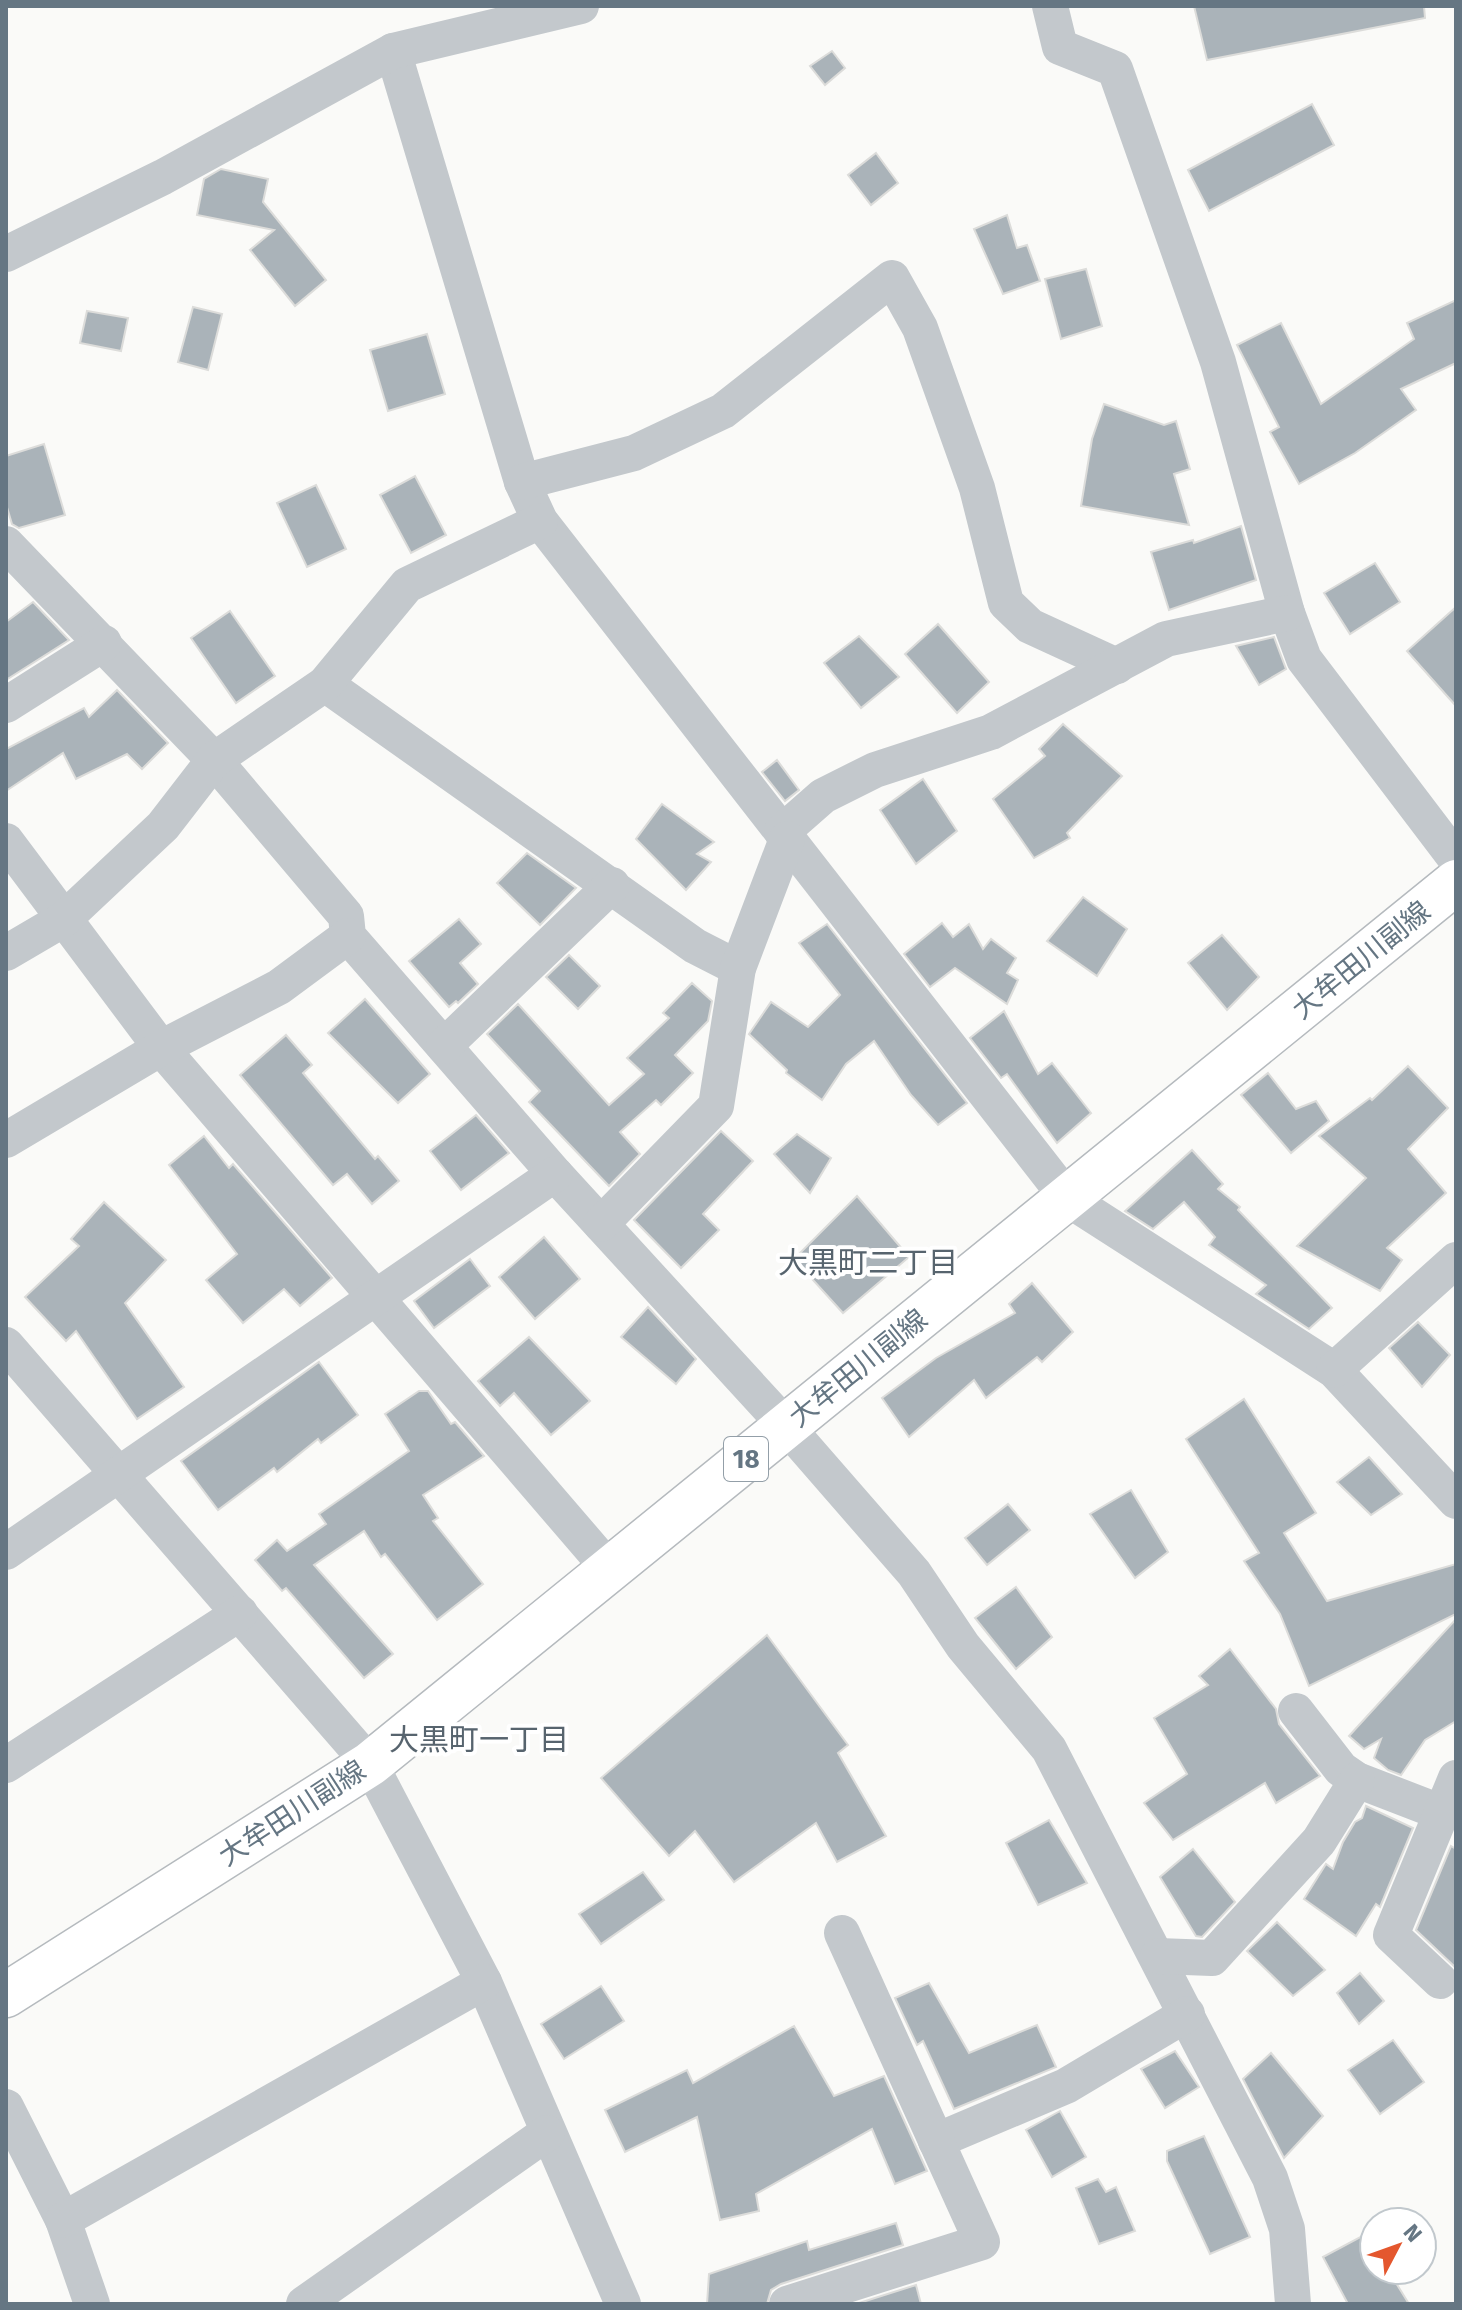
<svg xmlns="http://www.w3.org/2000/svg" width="1462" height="2310" viewBox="0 0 1462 2310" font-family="'Fira Sans','Noto Sans JP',sans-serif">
<rect width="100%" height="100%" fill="#fafaf8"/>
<g fill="#aab3b9" stroke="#dcdcda" stroke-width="2">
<polygon points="1194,6 1424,6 1425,18 1207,60"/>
<polygon points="832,51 845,68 825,85 810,66"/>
<polygon points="1312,104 1334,145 1209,211 1188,170"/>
<polygon points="876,153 898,183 871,205 848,175"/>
<polygon points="221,169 268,179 263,202 326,280 295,306 250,250 274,230 197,215 204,179"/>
<polygon points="1007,215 1017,248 1027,245 1040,281 1003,294 974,229"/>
<polygon points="1086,269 1102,326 1061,339 1045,279"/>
<polygon points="1456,300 1456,363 1401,389 1416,410 1355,453 1299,484 1270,432 1279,427 1237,345 1281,323 1321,404 1414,339 1407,323"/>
<polygon points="193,307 222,314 208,370 178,362"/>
<polygon points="87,311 128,318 121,351 80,343"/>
<polygon points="427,334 445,394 388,411 370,350"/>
<polygon points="1104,404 1164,425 1176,421 1190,469 1174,474 1189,525 1081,506 1092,439"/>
<polygon points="44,444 65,515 19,528 12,524 6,504 6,456"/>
<polygon points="415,476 446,535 411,553 380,495"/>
<polygon points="316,485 346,549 307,567 277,503"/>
<polygon points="1241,526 1256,580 1169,610 1151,552 1193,540 1194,543"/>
<polygon points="1375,563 1400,602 1350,634 1324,593"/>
<polygon points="33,602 69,640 6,680 6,622"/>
<polygon points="1456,607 1456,706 1407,651"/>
<polygon points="230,611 275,676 236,703 191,638"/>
<polygon points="938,624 989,682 957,713 905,654"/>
<polygon points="859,636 899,677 861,708 824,663"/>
<polygon points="1274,637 1286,669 1259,685 1236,646"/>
<polygon points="117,690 168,743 142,769 127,754 76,779 63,753 6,791 6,749 84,708 89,717"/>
<polygon points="1063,724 1122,776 1067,833 1070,838 1034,858 993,799 1045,756 1039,749"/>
<polygon points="777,760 799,790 785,801 762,772"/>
<polygon points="923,779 957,831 916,864 880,810"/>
<polygon points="662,804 714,842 697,854 711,862 686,890 636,839"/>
<polygon points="527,853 576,888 540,925 497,883"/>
<polygon points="1083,897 1127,929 1097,976 1047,941"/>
<polygon points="459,919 481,944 460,963 478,984 458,1003 456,1001 449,1007 409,961"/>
<polygon points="942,923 953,937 969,924 983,949 991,939 1016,958 1007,973 1018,980 1007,1004 955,968 930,987 904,954"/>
<polygon points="827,924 967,1103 938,1125 911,1095 874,1041 846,1064 822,1100 786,1073 787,1070 749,1034 771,1002 808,1027 840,995 799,943"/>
<polygon points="1222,935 1259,977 1227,1010 1188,963"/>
<polygon points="569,955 600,986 578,1009 546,977"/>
<polygon points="692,983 712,1001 708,1021 675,1055 693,1073 661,1105 656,1100 620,1132 640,1154 609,1186 529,1102 540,1091 487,1034 518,1004 609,1105 644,1074 627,1058 669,1018 663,1013"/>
<polygon points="365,999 430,1074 398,1103 328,1033"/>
<polygon points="1004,1011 1038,1074 1052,1063 1091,1113 1057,1143 1007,1074 1001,1078 970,1038"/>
<polygon points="286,1035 312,1065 303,1073 375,1159 378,1156 399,1181 372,1204 347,1174 333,1185 240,1075"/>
<polygon points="1408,1066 1448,1108 1408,1149 1446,1193 1387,1248 1402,1260 1380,1291 1297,1246 1366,1178 1319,1136 1370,1098 1372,1100"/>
<polygon points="1268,1073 1296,1109 1316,1101 1329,1121 1291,1153 1241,1095"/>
<polygon points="476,1115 509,1153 461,1190 430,1151"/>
<polygon points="721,1131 753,1161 703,1214 719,1230 681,1268 634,1220"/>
<polygon points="797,1134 831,1158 810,1193 774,1154"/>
<polygon points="204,1136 229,1168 233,1164 332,1278 300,1306 284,1289 243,1323 206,1280 237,1254 169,1165"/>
<polygon points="1192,1150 1223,1184 1218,1189 1240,1207 1238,1210 1332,1308 1309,1329 1256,1294 1266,1285 1209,1245 1215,1237 1184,1202 1153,1229 1125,1211"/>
<polygon points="857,1196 909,1257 843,1313 794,1259"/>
<polygon points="104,1202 166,1260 125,1303 184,1387 137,1419 76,1331 66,1341 25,1297 79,1246 71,1239"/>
<polygon points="544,1237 580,1279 535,1319 499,1277"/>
<polygon points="470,1259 490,1286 434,1328 414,1301"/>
<polygon points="1032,1283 1073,1332 1042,1362 1037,1357 986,1398 974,1380 909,1437 882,1398 936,1358 1015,1313 1009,1304"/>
<polygon points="648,1307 696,1359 676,1384 621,1337"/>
<polygon points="1418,1322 1450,1355 1422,1387 1389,1348"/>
<polygon points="529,1337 590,1401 551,1435 514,1393 500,1406 478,1381"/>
<polygon points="319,1362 358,1415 321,1443 318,1439 277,1472 274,1468 218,1510 181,1461"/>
<polygon points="419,1391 428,1391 451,1424 455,1422 484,1456 423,1495 438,1518 433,1521 483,1584 437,1620 385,1554 381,1557 364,1531 314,1565 393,1654 364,1678 286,1588 282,1591 255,1560 277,1540 287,1551 326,1524 319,1514 409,1451 385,1414"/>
<polygon points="1244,1399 1316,1513 1284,1533 1327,1601 1456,1564 1456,1614 1309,1686 1280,1614 1244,1561 1259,1553 1186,1439"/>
<polygon points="1369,1457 1402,1494 1371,1515 1337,1482"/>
<polygon points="1131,1490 1168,1552 1135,1578 1090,1514"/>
<polygon points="1008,1504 1030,1530 987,1565 965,1538"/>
<polygon points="1016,1587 1052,1637 1016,1669 975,1618"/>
<polygon points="1456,1619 1456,1721 1425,1740 1401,1775 1388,1770 1374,1758 1381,1739 1364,1749 1349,1736"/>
<polygon points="767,1635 848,1745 838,1753 886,1836 837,1862 816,1823 734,1882 695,1831 669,1856 601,1778"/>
<polygon points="1230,1649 1276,1709 1279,1724 1320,1776 1276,1803 1265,1783 1173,1840 1144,1803 1187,1774 1154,1718 1208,1685 1199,1676"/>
<polygon points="1366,1806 1413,1828 1380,1907 1376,1904 1356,1936 1304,1899 1326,1864 1333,1869 1343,1842 1355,1822 1362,1818"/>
<polygon points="1049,1820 1087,1883 1038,1905 1006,1843"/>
<polygon points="1451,1846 1456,1849 1456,1968 1416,1930"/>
<polygon points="1193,1849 1235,1902 1202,1937 1196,1936 1160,1877"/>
<polygon points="643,1872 664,1900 601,1944 579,1914"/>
<polygon points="1277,1922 1325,1970 1293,1996 1247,1951"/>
<polygon points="1360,1973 1384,2001 1359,2024 1337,1993"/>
<polygon points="929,1983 969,2053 1037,2025 1056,2067 954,2109 923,2041 917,2045 895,1998"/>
<polygon points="601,1986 624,2021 564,2059 541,2024"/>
<polygon points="794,2026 834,2096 884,2076 927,2171 895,2184 872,2129 756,2194 759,2211 720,2220 697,2117 625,2152 605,2110 687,2070 693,2083"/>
<polygon points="1393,2040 1424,2082 1380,2114 1348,2070"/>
<polygon points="1175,2051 1199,2087 1165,2108 1141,2069"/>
<polygon points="1271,2053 1323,2116 1284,2158 1243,2079"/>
<polygon points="1060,2111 1086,2157 1052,2177 1026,2130"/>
<polygon points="1204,2136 1250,2237 1210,2254 1167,2161 1167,2151"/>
<polygon points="1098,2179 1106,2192 1116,2187 1135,2231 1099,2244 1076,2188"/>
<polygon points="896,2223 903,2245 781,2284 771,2290 767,2304 707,2304 709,2274 807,2241 809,2250"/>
<polygon points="1366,2234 1374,2248 1374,2270 1388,2270 1409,2304 1348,2304 1323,2257"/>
<polygon points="916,2285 921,2304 856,2304"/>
</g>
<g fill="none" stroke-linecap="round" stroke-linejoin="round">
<defs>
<polyline id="major" points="6,1995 370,1764 1456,882"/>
</defs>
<use href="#major" stroke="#b5babe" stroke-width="47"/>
<g stroke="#c3c8cc" stroke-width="36">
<polyline points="1050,6 1060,47 1115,69 1218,362 1287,613 1304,659 1456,859"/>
<polyline points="393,51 522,482 540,521 1068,1199 1334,1370 1456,1501"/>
<polyline points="6,254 163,177 393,51 581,6"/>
<polyline points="522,482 634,453 723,411 892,278 920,328 977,488 1006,603 1030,626 1117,666"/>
<polyline points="6,544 214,760 346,916 348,936 555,1174 786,1426 914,1573 963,1646 1049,1749 1270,2178 1287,2229 1293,2304"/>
<polyline points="325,684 695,946 738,968"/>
<polyline points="6,705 104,643"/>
<polyline points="782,832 823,796 875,770 991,732 1166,639 1287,613"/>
<polyline points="6,841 161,1048 610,1570"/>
<polyline points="6,953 64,919 163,826 214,760 325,684 407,585 540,521"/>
<polyline points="444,1046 612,885"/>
<polyline points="6,1140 161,1048 279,987 348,936"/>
<polyline points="601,1224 716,1106 738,968 787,839"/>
<polyline points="6,1345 370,1764 484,1982 623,2304"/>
<polyline points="1334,1370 1456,1260"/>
<polyline points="6,1552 555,1174"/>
<polyline points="1296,1711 1341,1769 1357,1780 1440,1812"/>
<polyline points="6,1765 240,1613"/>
<polyline points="1158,1956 1212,1958 1319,1841 1357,1780"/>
<polyline points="1440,1981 1391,1935 1456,1778"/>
<polyline points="6,2107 63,2220 92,2304"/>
<polyline points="936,2141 1066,2086 1187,2014"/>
<polyline points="63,2220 484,1982"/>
<polyline points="304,2304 547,2133"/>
<polyline points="787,2304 982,2242 842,1933"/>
</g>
<use href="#major" stroke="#fff" stroke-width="44"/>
</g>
<g text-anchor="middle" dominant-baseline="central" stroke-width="8" stroke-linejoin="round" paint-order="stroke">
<rect fill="#fff" stroke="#939fa8" stroke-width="2" x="724" y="1437" width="44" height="44" rx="6"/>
<g font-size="26" font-weight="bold" fill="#657683">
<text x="746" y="1459">18</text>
</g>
<g font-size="28" fill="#657683" stroke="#fff">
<text transform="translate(1361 960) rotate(-39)">大牟田川副線</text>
<text transform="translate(858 1368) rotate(-39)">大牟田川副線</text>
<text transform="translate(292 1813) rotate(-33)">大牟田川副線</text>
</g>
<g font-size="30" fill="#57646e" stroke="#fff">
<text x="868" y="1263">大黒町二丁目</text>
<text x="479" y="1740">大黒町一丁目</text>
</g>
</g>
<rect width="1462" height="2310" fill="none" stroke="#657683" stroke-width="16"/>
<g transform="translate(1398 2246) rotate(49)"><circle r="38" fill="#ffffff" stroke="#c1c8cd" stroke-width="2"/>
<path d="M0-6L14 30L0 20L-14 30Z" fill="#e4572e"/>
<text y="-12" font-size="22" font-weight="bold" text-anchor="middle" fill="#657683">N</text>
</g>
</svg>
